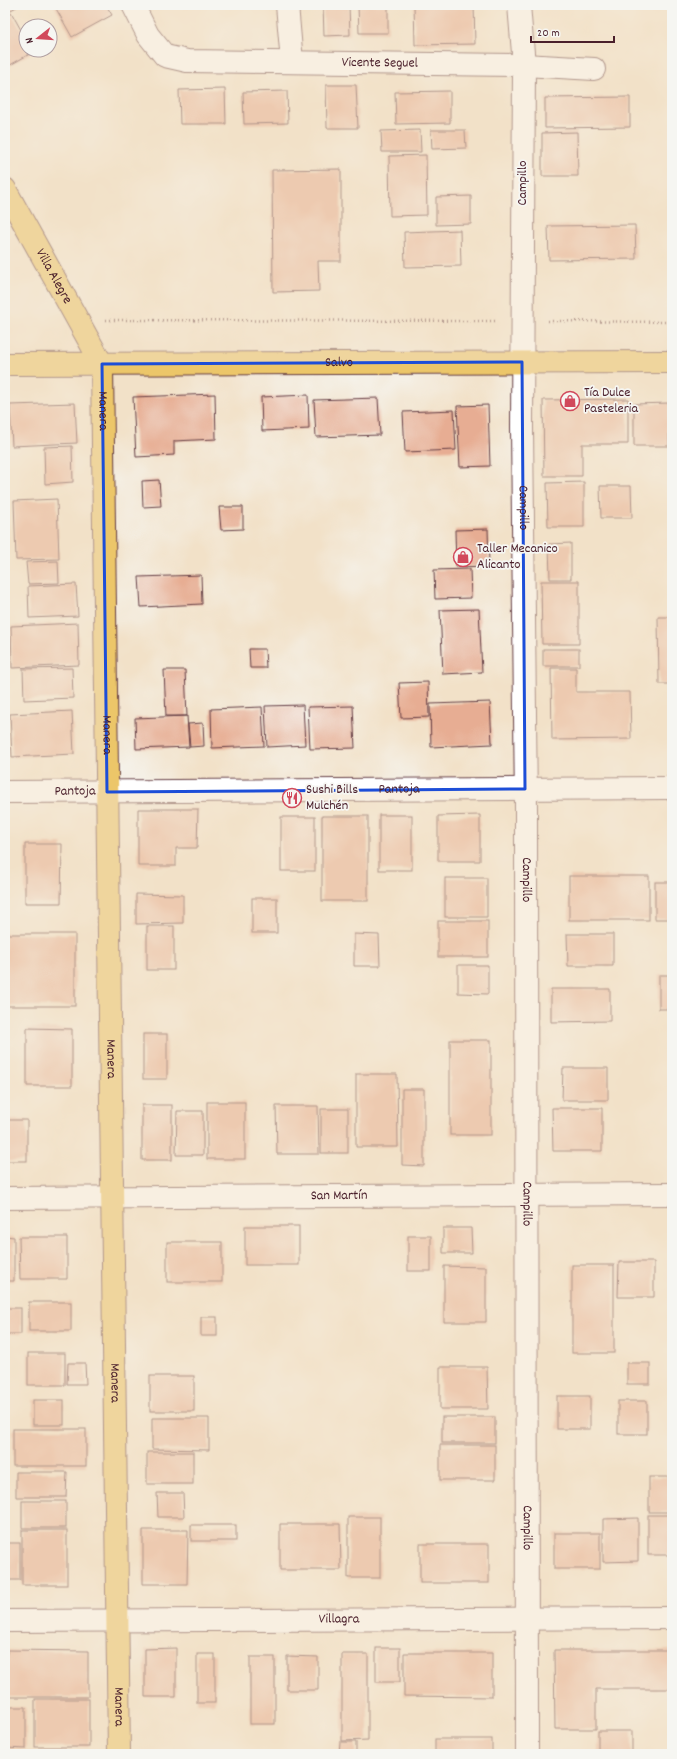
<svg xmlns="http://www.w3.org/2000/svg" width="677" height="1759" viewBox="0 0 677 1759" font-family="Dekko,sans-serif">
<rect width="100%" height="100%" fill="#f6f6f2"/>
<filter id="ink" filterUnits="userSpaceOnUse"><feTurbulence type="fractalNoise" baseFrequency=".025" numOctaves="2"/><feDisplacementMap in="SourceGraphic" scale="8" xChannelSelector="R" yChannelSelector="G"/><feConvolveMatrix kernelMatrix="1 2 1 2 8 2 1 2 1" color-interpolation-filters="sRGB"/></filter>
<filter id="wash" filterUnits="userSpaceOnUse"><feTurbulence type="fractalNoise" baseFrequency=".012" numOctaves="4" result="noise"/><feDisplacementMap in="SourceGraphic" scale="16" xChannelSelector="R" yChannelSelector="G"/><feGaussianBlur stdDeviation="0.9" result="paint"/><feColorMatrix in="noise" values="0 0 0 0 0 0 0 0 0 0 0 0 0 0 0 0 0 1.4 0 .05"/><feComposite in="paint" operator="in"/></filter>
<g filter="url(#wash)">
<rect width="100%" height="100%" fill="#f2e1c8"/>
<g id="blocks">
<g fill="#e7ad93">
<polygon points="5,5 20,5 9,11"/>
<polygon points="54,5 106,5 112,15 72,37"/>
<polygon points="323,5 349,5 350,35 324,36"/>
<polygon points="358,5 388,5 388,33 359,33"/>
<polygon points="414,5 474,5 475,44 415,45"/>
<polygon points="11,12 26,39 26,50 32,50 33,52 5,68 5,15"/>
<polygon points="326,85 356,85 358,128 327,128"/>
<polygon points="225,89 226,124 180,124 179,90"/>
<polygon points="287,91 288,123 244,124 243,92"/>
<polygon points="450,91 450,123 396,124 395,92"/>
<polygon points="630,97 630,127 545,128 545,98"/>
<polygon points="420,130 421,152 382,152 381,131"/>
<polygon points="431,130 465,130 466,148 432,149"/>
<polygon points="577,132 578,176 542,176 542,133"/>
<polygon points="426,155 427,215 390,216 389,156"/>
<polygon points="341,169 341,261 318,261 319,291 273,292 272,170"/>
<polygon points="471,196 471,224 436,225 436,197"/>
<polygon points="635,225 636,259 549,260 548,226"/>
<polygon points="460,230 461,266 405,267 404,232"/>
<polygon points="215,394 216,439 174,441 174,455 136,457 133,397"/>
<polygon points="308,395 309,429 262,431 261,397"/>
<polygon points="378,398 380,435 316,437 314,400"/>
<polygon points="628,399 628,444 582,444 582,476 544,476 543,400"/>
<polygon points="75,403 77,443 12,446 10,405"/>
<polygon points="669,403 669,446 634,446 634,404"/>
<polygon points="488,405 490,466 460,467 457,406"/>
<polygon points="454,410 456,450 405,452 403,412"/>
<polygon points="72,446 73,482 45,484 44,447"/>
<polygon points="159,480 161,506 143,507 142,481"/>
<polygon points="584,482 584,527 548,527 547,483"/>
<polygon points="600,486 631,486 632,518 601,518"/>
<polygon points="57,499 59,559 16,560 14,501"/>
<polygon points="219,507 243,507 243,529 221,530"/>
<polygon points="488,529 489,566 456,567 455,530"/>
<polygon points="571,543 571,579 550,579 549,544"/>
<polygon points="58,561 59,583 28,584 26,562"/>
<polygon points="470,569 471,598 435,599 434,570"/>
<polygon points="201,575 202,604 141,607 139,577"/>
<polygon points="541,581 579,581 579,644 542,644"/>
<polygon points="76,584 78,616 29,618 28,586"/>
<polygon points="479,609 482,672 443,674 440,610"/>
<polygon points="658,617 672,617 672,684 659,684"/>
<polygon points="78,623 79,665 12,668 11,626"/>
<polygon points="249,649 265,649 266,668 250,668"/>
<rect x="543" y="649" width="36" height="17"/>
<polygon points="72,668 73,698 24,700 23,669"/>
<polygon points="551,668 576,668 576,692 630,692 631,739 552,740"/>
<polygon points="164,670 185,670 187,716 166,716"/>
<polygon points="428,682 429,717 401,718 399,683"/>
<polygon points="490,702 492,744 431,747 430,704"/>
<polygon points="303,705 305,745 267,747 265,706"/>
<polygon points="353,706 355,748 310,749 308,707"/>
<polygon points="262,707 264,746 212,748 211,709"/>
<polygon points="72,711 74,754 12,757 10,714"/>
<polygon points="187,716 189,747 136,749 135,718"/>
<polygon points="203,723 204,746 190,747 188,724"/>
<polygon points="138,809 198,809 197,848 176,848 176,866 138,866"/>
<rect x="379" y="815" width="33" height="55"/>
<polygon points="480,815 480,861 438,861 438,816"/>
<rect x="322" y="816" width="46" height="85"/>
<rect x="281" y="817" width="34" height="54"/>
<polygon points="25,844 62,844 61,903 25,903"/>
<rect x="569" y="876" width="80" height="44"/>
<rect x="445" y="878" width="42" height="39"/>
<rect x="655" y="882" width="17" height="37"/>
<polygon points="136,894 183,895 183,923 136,924"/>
<rect x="252" y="898" width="25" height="35"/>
<rect x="438" y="921" width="50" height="36"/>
<rect x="147" y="926" width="27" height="44"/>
<rect x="5" y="934" width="70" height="72"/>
<polygon points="354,934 379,935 380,966 354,966"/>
<polygon points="567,934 613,934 613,966 568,966"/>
<polygon points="458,965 488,965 488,994 458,993"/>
<rect x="659" y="975" width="13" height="34"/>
<polygon points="551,989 610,989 610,1021 551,1022"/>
<polygon points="27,1028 72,1029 72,1086 27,1086"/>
<rect x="143" y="1034" width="24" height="45"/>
<rect x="450" y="1040" width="41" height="95"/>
<polygon points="563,1068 608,1068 608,1100 562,1100"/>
<polygon points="356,1074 397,1074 398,1147 356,1147"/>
<polygon points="402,1089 424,1089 424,1166 402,1165"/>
<rect x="207" y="1102" width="38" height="57"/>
<rect x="142" y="1105" width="30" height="55"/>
<polygon points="276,1106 318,1106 319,1154 277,1154"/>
<polygon points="552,1108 602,1108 602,1151 553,1151"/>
<rect x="321" y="1109" width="27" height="44"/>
<polygon points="177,1111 203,1111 203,1155 176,1155"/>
<rect x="5" y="1120" width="22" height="41"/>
<rect x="245" y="1226" width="54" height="39"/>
<polygon points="443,1228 471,1228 472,1253 443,1253"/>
<polygon points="5,1236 14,1237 14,1281 5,1281"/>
<rect x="408" y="1236" width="23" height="35"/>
<polygon points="19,1237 67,1237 67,1279 20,1279"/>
<rect x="167" y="1242" width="55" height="40"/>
<polygon points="619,1262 654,1262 654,1297 618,1297"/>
<rect x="572" y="1265" width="42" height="88"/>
<polygon points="444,1266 486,1267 486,1322 444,1322"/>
<rect x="29" y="1302" width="42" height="29"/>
<rect x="5" y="1308" width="16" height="26"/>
<rect x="201" y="1317" width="16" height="19"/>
<rect x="28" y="1353" width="37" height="32"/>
<polygon points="68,1363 85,1363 86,1384 67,1384"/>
<rect x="627" y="1363" width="23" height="21"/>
<polygon points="440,1367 487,1367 488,1409 440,1409"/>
<rect x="150" y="1376" width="44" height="35"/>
<rect x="557" y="1396" width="33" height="33"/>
<rect x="33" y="1400" width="31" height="25"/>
<rect x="618" y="1401" width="29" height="33"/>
<rect x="442" y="1417" width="53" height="26"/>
<polygon points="152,1418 209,1418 209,1450 152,1449"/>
<rect x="13" y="1429" width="73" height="37"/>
<rect x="440" y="1445" width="55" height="35"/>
<rect x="147" y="1452" width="46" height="32"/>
<polygon points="16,1472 67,1472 66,1497 16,1497"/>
<rect x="649" y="1477" width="20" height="35"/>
<polygon points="157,1493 183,1493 184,1517 158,1517"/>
<rect x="22" y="1501" width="44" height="27"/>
<rect x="648" y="1515" width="24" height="40"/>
<rect x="348" y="1517" width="32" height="61"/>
<polygon points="638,1518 638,1561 603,1562 603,1519"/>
<polygon points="280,1524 340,1524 341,1570 280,1570"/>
<rect x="191" y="1525" width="45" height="16"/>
<rect x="22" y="1530" width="45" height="55"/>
<polygon points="143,1530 188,1530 187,1584 143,1584"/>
<rect x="554" y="1533" width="46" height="36"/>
<rect x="5" y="1543" width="15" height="37"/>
<rect x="420" y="1544" width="69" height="39"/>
<polygon points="176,1648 176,1697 145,1697 145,1649"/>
<rect x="376" y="1648" width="24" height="34"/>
<polygon points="7,1650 88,1651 88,1697 7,1697"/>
<polygon points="554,1650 672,1650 672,1689 596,1689 596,1729 555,1729"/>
<polygon points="404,1653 492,1653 492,1697 404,1696"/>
<rect x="197" y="1654" width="18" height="49"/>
<polygon points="342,1654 368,1654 368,1740 342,1741"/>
<polygon points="287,1656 318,1657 318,1690 287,1690"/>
<rect x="250" y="1657" width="25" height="67"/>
<rect x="35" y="1699" width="54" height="48"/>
<polygon points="5,1707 26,1707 26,1749 5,1748"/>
<rect x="598" y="1731" width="34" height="23"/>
<rect x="435" y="1739" width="57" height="15"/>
<polygon points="340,1742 356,1742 356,1754 339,1754"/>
</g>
</g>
</g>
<g filter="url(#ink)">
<use href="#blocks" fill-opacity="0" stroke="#633c43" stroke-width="1"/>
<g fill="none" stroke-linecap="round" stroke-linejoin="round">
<defs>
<g id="minor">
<path id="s1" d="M133 5 148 35 165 56 187 61 524 65 594 69"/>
<polyline points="287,5 292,62"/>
<path id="s2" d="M519 5 524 65 522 427 526 809 527 1754"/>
<path id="s3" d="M5 792 672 788"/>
<path id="s4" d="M5 1198 672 1194"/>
<path id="s5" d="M5 1621 672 1618"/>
</g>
<g id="major">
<path id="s6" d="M5 189 102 364 119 1754"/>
<path id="s7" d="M5 364 672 362"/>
</g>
</defs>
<use href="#minor" stroke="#633c43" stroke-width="24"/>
<use href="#major" stroke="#633c43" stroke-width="24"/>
<g stroke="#633c43" stroke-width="2.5" stroke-dasharray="1 3" stroke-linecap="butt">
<polyline points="106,320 497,321"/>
<polyline points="548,321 672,322"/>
</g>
<use href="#minor" stroke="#fff" stroke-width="22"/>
<use href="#major" stroke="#ecc669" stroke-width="22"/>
</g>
</g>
<path d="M0 0H677V1759H0ZM522 362 525 789 107 792 102 364Z" fill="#f2e1c8" fill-opacity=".55" fill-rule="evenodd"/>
<path fill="none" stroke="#1d4ed8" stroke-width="3" stroke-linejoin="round" d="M522 362 525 789 107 792 102 364Z"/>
<defs>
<symbol id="shop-ring" viewBox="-11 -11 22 22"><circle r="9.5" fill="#f6f6f2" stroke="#d1495b" stroke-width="1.5"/><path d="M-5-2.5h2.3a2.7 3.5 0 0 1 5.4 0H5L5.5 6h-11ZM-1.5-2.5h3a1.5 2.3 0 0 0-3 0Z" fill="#d1495b"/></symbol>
<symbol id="restaurant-ring" viewBox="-11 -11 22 22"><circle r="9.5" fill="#f6f6f2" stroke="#d1495b" stroke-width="1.5"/><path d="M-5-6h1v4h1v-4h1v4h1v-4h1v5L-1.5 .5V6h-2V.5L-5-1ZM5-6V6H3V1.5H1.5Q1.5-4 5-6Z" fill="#d1495b"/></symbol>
</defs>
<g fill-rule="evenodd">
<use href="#shop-ring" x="559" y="390" width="22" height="22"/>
<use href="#shop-ring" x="452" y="546" width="22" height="22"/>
<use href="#restaurant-ring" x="281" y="787" width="22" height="22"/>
</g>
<g text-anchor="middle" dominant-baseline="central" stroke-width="3.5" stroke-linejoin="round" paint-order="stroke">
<g font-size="14" fill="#4a1f2b" stroke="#f6f6f2">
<text stroke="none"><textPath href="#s1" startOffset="276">Vicente Seguel</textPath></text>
<text transform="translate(523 183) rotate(-90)">Campillo</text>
<text stroke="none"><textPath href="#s6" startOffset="100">Villa Alegre</textPath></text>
<text stroke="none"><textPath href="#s7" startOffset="334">Salvo</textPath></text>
<text stroke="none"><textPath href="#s6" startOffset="247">Manera</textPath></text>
<text stroke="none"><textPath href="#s2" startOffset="503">Campillo</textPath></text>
<text stroke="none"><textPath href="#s6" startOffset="571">Manera</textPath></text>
<text stroke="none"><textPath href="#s3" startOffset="394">Pantoja</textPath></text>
<text stroke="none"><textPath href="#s3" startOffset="70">Pantoja</textPath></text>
<text stroke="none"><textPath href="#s2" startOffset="875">Campillo</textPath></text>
<text stroke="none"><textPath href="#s6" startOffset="895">Manera</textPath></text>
<text stroke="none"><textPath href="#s4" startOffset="334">San Martín</textPath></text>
<text stroke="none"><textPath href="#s2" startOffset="1199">Campillo</textPath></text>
<text stroke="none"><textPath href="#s6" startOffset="1219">Manera</textPath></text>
<text stroke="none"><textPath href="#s2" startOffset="1523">Campillo</textPath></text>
<text stroke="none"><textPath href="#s5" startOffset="334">Villagra</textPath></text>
<text stroke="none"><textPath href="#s6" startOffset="1543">Manera</textPath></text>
</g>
<g font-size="14" fill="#4a1f2b" stroke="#f6f6f2" text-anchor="start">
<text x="584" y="393">Tía Dulce<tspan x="584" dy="16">Pasteleria</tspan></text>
<text x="477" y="549">Taller Mecanico<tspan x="477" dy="16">Alicanto</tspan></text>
<text x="306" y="790">Sushi Bills<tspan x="306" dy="16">Mulchén</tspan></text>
</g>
</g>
<rect width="677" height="1759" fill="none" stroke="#f6f6f2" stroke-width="20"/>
<g transform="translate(38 38) rotate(253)"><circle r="19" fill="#f6f6f2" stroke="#b1a0a2"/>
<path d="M0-3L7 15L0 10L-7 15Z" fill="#d1495b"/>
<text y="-6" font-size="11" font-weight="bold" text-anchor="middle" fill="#4a1f2b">N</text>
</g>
<path d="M531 36v6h83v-6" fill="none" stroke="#4a1f2b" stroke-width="2"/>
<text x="537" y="36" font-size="12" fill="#4a1f2b" stroke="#f6f6f2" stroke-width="3" paint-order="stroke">20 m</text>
</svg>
